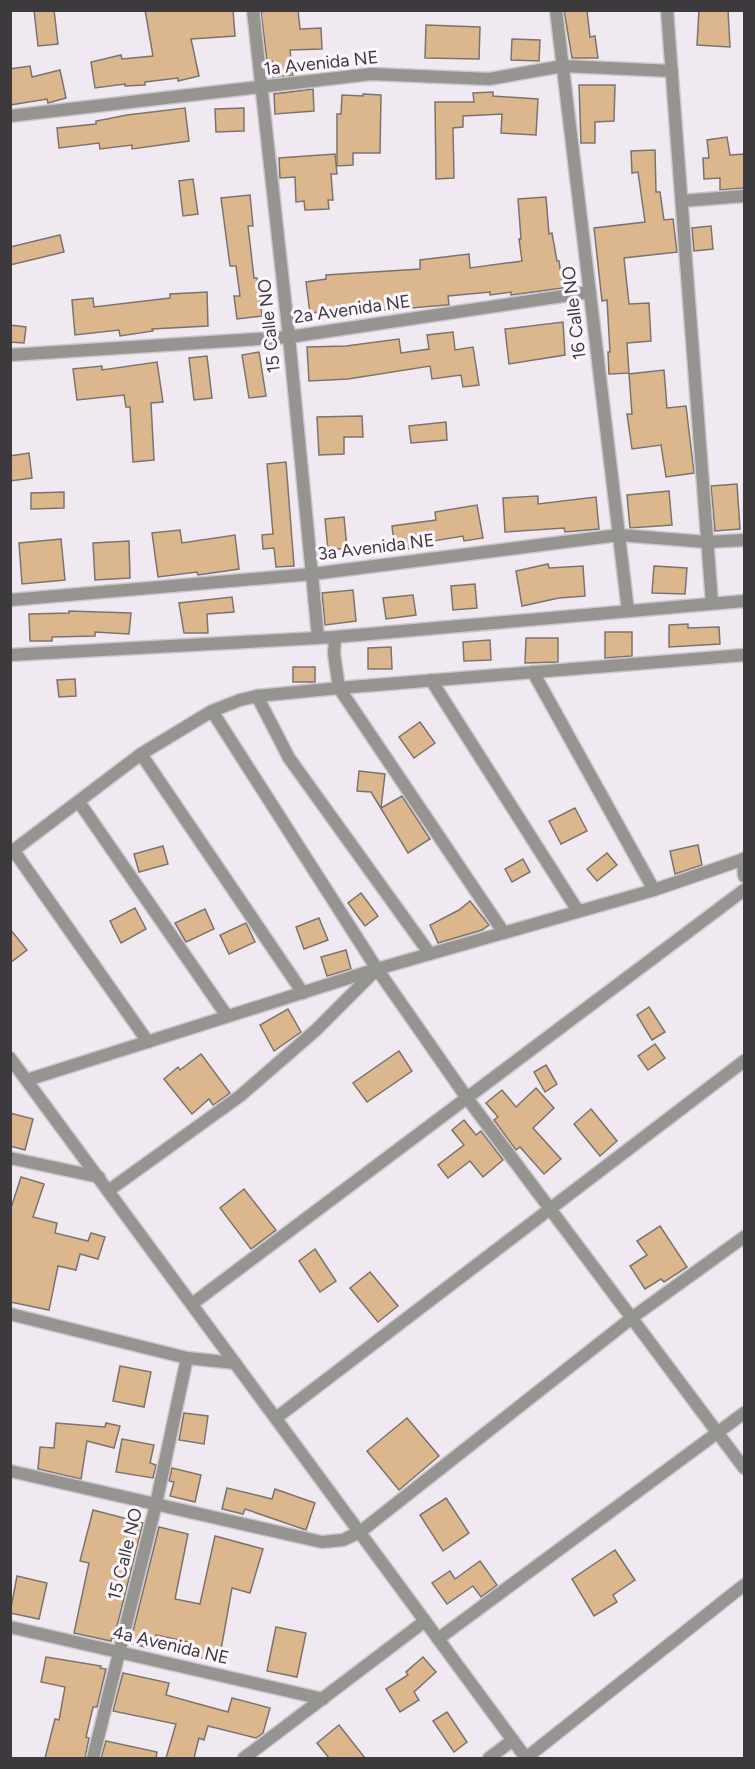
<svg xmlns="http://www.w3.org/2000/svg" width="755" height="1769" viewBox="0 0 755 1769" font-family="Figtree,sans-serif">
<rect width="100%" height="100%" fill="#f0e9f1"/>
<g fill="#dcb78d" stroke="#7b746d" stroke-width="1.5">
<polygon points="34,10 54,10 58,44 38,46"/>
<polygon points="145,10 233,10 235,36 191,39 199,76 178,81 178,78 145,82 145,85 125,86 125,84 95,88 91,62 121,55 122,59 153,56"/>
<polygon points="272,10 298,10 300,29 321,28 322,49 290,50 293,75 273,77 272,61 267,61 261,12"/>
<polygon points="564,10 587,10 590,37 595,36 598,58 572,58"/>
<polygon points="699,10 728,10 730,47 697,45"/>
<polygon points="426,25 480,27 479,59 425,58"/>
<polygon points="512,39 540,40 539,61 511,60"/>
<polygon points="30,66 32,77 60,70 66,98 48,103 47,99 10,105 10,69"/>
<polygon points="579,85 615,85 614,121 595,122 595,143 581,143"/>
<polygon points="313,89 314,111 275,114 274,94"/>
<polygon points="493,92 493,96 538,99 536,135 501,133 502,114 463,116 463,127 453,128 454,178 436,179 435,102 474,102 473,93"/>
<polygon points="363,94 381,95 380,153 353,153 353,165 337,166 337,114 341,114 342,95 363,96"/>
<polygon points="185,108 189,141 132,149 132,145 100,149 99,143 59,148 57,128 96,124 96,121 127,115"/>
<polygon points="244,108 244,131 216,132 215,109"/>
<polygon points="727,137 730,155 744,154 744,188 720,190 720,178 704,179 703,158 709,158 707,140"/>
<polygon points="655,150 656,192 660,192 664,220 673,219 677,252 624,258 629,304 649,303 651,341 627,343 629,373 609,374 608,352 610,352 607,300 602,301 594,228 645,222 638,172 632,173 631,151"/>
<polygon points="335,154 337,174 331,174 333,200 328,200 329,209 305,210 304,201 296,202 295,177 280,178 279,158"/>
<polygon points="193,179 198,214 183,216 179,181"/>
<polygon points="250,195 253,226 248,226 254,278 257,278 262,316 237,319 234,296 240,296 236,266 230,266 221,198"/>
<polygon points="546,197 549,234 552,233 557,261 559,261 563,288 511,295 511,292 490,295 490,292 448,296 449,305 446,305 329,315 329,311 310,313 306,282 326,279 326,275 420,269 420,260 469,254 470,268 522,261 519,239 521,239 518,199"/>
<polygon points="711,226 713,249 694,251 692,228"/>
<polygon points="60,235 64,252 10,265 10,247"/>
<polygon points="207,292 208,326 152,329 153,331 120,336 119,330 75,335 72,300 93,298 94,307 170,298 170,294"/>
<polygon points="563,322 565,355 509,364 505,329"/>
<polygon points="10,325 26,327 24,343 10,342"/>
<polygon points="453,332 455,350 473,347 479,385 463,387 461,375 432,379 430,366 348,379 309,381 307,347 346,346 399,339 401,353 429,349 427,335"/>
<polygon points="259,352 266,396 249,398 242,355"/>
<polygon points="207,356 212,398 194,400 189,358"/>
<polygon points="157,362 163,402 151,403 154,460 133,462 130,407 126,407 124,395 77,400 73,369 102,366 102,370"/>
<polygon points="664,370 667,408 686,406 694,473 666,477 661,445 632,449 627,414 632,414 629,374"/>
<polygon points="362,416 363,437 344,437 344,454 319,455 317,417"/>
<polygon points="446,422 447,440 411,443 409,426"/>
<polygon points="29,453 32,478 10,481 10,456"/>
<polygon points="286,462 294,566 276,567 274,548 263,549 262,535 273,534 267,464"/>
<polygon points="737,484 740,529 715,531 711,486"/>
<polygon points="669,491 672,525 630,528 627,495"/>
<polygon points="64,492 64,508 31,509 31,493"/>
<polygon points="538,496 538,504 596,497 599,529 565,532 564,528 505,532 503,498"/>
<polygon points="477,505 483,538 464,541 463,536 427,542 428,546 395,551 392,526 436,520 435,512"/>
<polygon points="344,517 347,548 328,550 325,519"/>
<polygon points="180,530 182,543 235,535 239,569 198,575 197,572 158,577 152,533"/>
<polygon points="61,539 65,580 22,584 19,543"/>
<polygon points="129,541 130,578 95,580 93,543"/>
<polygon points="548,564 549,568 583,566 585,596 559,598 522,606 516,571"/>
<polygon points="654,566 687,568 685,594 652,593"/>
<polygon points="475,584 477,608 453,610 451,586"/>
<polygon points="353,590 356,621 325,625 322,593"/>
<polygon points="413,595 416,615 386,619 383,598"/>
<polygon points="232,597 234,612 207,614 208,633 184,633 179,603"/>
<polygon points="69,611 131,613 129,634 95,632 95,636 52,637 52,641 30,641 29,614 69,613"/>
<polygon points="688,624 688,628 719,627 720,644 669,647 669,625"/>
<polygon points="605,632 632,632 632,656 605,658"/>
<polygon points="526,638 558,638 558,662 525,663"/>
<polygon points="490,640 491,660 464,661 463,642"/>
<polygon points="391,647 392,669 368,669 368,648"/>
<rect x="293" y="667" width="22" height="15"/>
<polygon points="75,679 76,696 59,697 57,680"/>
<polygon points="420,722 435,743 414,758 399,737"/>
<polygon points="359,771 385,774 381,808 402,796 430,839 408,853 371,792 357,791"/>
<polygon points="575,808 587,831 561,844 549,821"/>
<polygon points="698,845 702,865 675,874 670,851"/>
<polygon points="163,846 168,864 139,872 134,854"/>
<polygon points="607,853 617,865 597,881 587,869"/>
<polygon points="523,859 530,872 512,882 505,869"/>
<polygon points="361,893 378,916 365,926 348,903"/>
<polygon points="470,901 489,925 482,930 438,943 430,925 459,910"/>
<polygon points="135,908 146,929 121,943 110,921"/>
<polygon points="205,909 214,929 186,942 175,923"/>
<polygon points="319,918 328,940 304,949 296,927"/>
<polygon points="246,923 255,942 229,954 220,935"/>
<polygon points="10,929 27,950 10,963"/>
<polygon points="346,950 351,969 327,976 321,957"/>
<polygon points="649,1007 665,1032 652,1040 637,1015"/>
<polygon points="288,1009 301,1032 274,1051 260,1025"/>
<polygon points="655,1044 665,1058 648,1070 638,1056"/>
<polygon points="399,1051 412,1071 367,1102 353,1083"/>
<polygon points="201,1054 230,1093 213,1105 209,1099 192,1114 164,1079 178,1067 180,1070"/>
<polygon points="546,1065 557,1084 545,1092 534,1072"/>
<polygon points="536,1088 554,1108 533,1128 561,1159 544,1174 520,1147 516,1150 494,1120 498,1117 486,1103 502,1090 516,1107"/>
<polygon points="591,1109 617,1141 600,1156 574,1124"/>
<polygon points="10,1113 33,1119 25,1150 10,1146"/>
<polygon points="464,1120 476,1135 481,1131 503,1160 483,1177 470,1161 448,1178 438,1165 464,1145 452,1130"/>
<polygon points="21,1177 44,1184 33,1217 57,1223 55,1233 88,1241 91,1233 105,1237 98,1259 80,1254 76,1270 58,1266 49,1310 10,1302 10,1211"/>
<polygon points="244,1189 276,1230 251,1249 220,1208"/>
<polygon points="660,1226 687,1267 664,1282 661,1279 645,1289 630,1266 647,1255 637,1241"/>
<polygon points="315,1249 336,1281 320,1292 299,1261"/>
<polygon points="370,1272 398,1306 378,1322 350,1288"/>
<polygon points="120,1366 151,1372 144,1407 113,1401"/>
<polygon points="184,1413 208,1416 204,1444 179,1440"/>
<polygon points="407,1418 439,1456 399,1490 367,1451"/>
<polygon points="56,1423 105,1427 106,1423 120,1426 114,1448 87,1441 81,1479 38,1469 40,1447 54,1448"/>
<polygon points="122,1439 154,1445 150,1463 156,1465 153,1478 116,1472"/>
<polygon points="172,1468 201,1475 195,1502 170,1496 174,1482 169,1481"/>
<polygon points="227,1488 272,1499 275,1489 315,1503 306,1530 245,1509 243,1514 222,1509"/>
<polygon points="446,1498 469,1533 443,1551 420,1515"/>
<polygon points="93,1510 143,1523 114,1638 112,1638 111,1641 74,1633 89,1563 80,1561"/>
<polygon points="159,1527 188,1534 175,1599 200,1604 215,1536 263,1549 250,1593 232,1588 219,1661 191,1656 193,1643 156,1635 152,1649 130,1643"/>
<polygon points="615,1550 635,1580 613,1595 617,1602 594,1616 572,1579"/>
<polygon points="480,1561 497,1585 481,1597 473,1586 447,1604 432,1583 450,1571 455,1579"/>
<polygon points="17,1576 47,1583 39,1619 10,1613"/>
<polygon points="276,1627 306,1633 297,1677 267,1671"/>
<polygon points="46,1657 101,1666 100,1668 106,1669 97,1707 93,1707 86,1737 89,1738 85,1758 45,1758 55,1719 59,1720 65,1687 41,1682"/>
<polygon points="423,1657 436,1672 414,1692 419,1700 400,1712 386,1689 408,1675 406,1672"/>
<polygon points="123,1673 169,1683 166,1695 228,1712 232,1698 270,1708 263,1733 256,1738 208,1726 204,1740 199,1738 194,1758 166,1758 176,1724 113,1711"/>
<polygon points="447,1712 467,1742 454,1752 433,1721"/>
<polygon points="339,1725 365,1758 329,1758 317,1743"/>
<polygon points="106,1741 157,1752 156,1758 101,1758"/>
</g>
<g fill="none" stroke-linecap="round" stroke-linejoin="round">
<defs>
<g id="minor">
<polyline points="253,10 289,337 318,637"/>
<polyline points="556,10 628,611"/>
<polyline points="667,10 712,603"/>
<polyline points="10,116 371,74 489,79 563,66 672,71"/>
<polyline points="682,201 744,196"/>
<polyline points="10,355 289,337 590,292"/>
<polyline points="10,600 312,574 619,535 707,542 744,540"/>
<polyline points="335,637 334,654 339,688 504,933"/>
<polyline points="10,655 335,637 744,601"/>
<polyline points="533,672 654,890"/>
<polyline points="431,680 578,911"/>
<polyline points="257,696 289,758 430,954"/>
<polyline points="212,711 377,969 467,1098 744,1468"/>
<polyline points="141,754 303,993"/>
<polyline points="79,802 227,1016"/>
<polyline points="14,851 148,1042"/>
<polyline points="10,853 141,754 212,711 240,700 257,696 339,688 744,655"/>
<polyline points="743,859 744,876"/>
<polyline points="10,1058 526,1758"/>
<polyline points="27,1080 377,969 654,890 744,859"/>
<polyline points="10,1158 99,1177"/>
<polyline points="108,1191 240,1096 316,1030 376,970"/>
<polyline points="192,1304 744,890"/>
<polyline points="10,1314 187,1358 235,1363"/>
<polyline points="276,1418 744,1061"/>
<polyline points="10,1471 322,1542 343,1540 360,1532 633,1317 744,1237"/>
<polyline points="10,1627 323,1699"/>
<polyline points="438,1639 744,1413"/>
<polyline points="93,1758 156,1504 187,1358"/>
<polyline points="244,1758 425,1621"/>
<polyline points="489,1758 513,1740"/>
<polyline points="526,1758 744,1585"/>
</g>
</defs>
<use href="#minor" stroke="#ccc6cd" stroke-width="15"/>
<use href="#minor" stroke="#959490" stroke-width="12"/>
</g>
<g text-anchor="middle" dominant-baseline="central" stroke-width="6" stroke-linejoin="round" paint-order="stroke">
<g font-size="18" fill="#3d3a3d" stroke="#fef6fe">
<text transform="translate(321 63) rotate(-6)">1a Avenida NE</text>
<text transform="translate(352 309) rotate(-8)">2a Avenida NE</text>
<text transform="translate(574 313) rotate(-97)">16 Calle NO</text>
<text transform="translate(269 326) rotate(-96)">15 Calle NO</text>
<text transform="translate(376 547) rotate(-7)">3a Avenida NE</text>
<text transform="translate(125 1554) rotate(-76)">15 Calle NO</text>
<text transform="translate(171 1645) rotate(13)">4a Avenida NE</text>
</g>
</g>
<rect width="755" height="1769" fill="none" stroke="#3d3a3d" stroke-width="24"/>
</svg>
